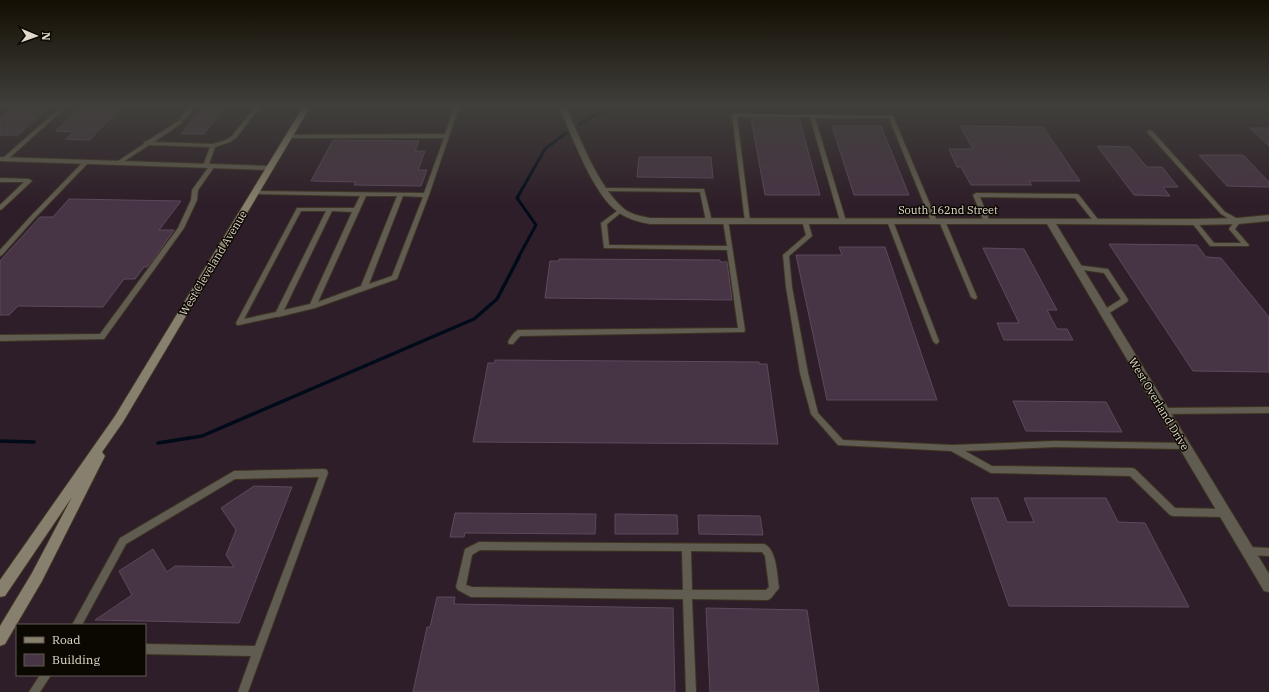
<svg xmlns="http://www.w3.org/2000/svg" width="1269" height="692" viewBox="0 0 1269 692" font-family="'IBM Plex Serif',serif">
<rect width="100%" height="100%" fill="#251b05"/>
<path fill="#2e1e29" fill-rule="evenodd" d="M0 107H1269V692H0ZM17 625H145V675H17Z"/>
<g fill="none" stroke-linecap="round" stroke-linejoin="round">
<g stroke="#000b1a" stroke-width="3">
<polyline points="580,124 609,107"/>
<polyline points="518,258 536,225 517,198 545,149 566,133"/>
</g>
<g stroke="#000b1a" stroke-width="3.5">
<polyline points="0,441 34,442"/>
<polyline points="158,443 202,436 474,319 497,299 519,257"/>
</g>
</g>
<g fill="#473445" stroke="#5d495c">
<polygon points="13,107 49,107 18,135 0,135 0,118"/>
<polygon points="82,107 122,107 89,140 66,139 74,132 56,131"/>
<polygon points="204,107 225,107 204,134 181,134"/>
<polygon points="751,118 799,118 820,195 765,195"/>
<polygon points="832,126 881,126 909,195 854,195"/>
<polygon points="960,126 1043,127 1080,181 1029,181 1032,185 971,185 961,167 957,167 949,149 973,149"/>
<polygon points="1250,128 1269,128 1269,146"/>
<polygon points="333,140 419,141 415,151 425,151 418,170 427,170 421,186 354,185 356,182 311,181"/>
<polygon points="1097,146 1130,147 1147,167 1162,167 1178,187 1163,187 1170,196 1134,195"/>
<polygon points="1199,155 1243,155 1269,182 1269,187 1227,186"/>
<polygon points="639,157 711,157 713,178 637,177"/>
<polygon points="69,199 181,201 159,230 174,230 153,260 147,267 144,267 135,279 124,279 103,307 18,306 9,315 0,315 0,261 40,217 53,217"/>
<polygon points="1109,244 1197,245 1206,257 1221,258 1269,317 1269,372 1193,371"/>
<polygon points="839,247 885,247 937,400 827,400 796,255 842,255"/>
<polygon points="983,248 1024,249 1057,310 1047,310 1057,329 1067,329 1073,340 1004,340 997,323 1019,323"/>
<polygon points="559,259 720,260 720,262 727,262 732,300 545,298 550,261 559,261"/>
<polygon points="495,360 759,362 759,364 767,364 778,444 473,442 488,363 495,363"/>
<polygon points="1013,401 1106,402 1122,432 1026,431"/>
<polygon points="254,486 292,487 239,623 95,620 132,595 119,571 153,549 167,572 175,566 234,567 226,555 236,530 221,508"/>
<polygon points="971,498 998,498 1007,522 1034,522 1024,498 1106,498 1118,522 1145,523 1189,607 1009,606"/>
<polygon points="455,513 596,514 595,534 465,533 464,537 450,537"/>
<polygon points="615,514 677,515 678,534 615,534"/>
<polygon points="698,515 760,516 763,535 699,534"/>
<polygon points="437,597 455,597 454,604 673,608 675,692 413,692 427,627 430,627"/>
<polygon points="706,608 807,610 819,692 710,692"/>
</g>
<g fill="none" stroke-linecap="round" stroke-linejoin="round">
<defs>
<g id="service">
<polygon points="61,107 66,107 7,160 3,160 3,158"/>
<polygon points="190,107 195,107 185,119 181,119 181,117"/>
<polygon points="255,107 260,107 236,138 230,142 215,147 208,167 204,167 203,166 210,147 149,145 120,164 118,165 115,163 144,144 144,142 147,141 180,120 182,121 182,123 154,142 213,144 226,140 232,136"/>
<path d="M454 107H459L429 195 397 279 315 308 278 317H276L239 325H237L236 323 297 208H354L360 196 255 194 253 193V191L424 193 444 138H290L287 136 288 135 445 134ZM366 196H397L361 286 318 302ZM403 196 423 197 392 276 369 284ZM301 211H326L276 312 244 319ZM332 211 352 212 310 304 284 310Z"/>
<polygon points="732,114 893,116 937,221 934,223 931,221 889,118 815,118 846,221 843,223 840,221 810,117 737,117 750,221 749,222 745,222"/>
<polygon points="1150,130 1152,131 1225,212 1240,220 1241,221 1235,229 1248,244 1249,245 1248,246 1210,246 1192,223 1192,221 1196,221 1214,243 1241,243 1229,229 1234,222 1221,214 1148,133 1147,132"/>
<polygon points="86,160 88,161 88,163 34,219 2,255 0,256 0,250 30,217 84,161"/>
<polygon points="212,164 215,166 198,190 197,200 184,228 104,339 0,341 0,335 100,334 178,228 191,200 192,190 210,165"/>
<polygon points="0,178 29,179 32,181 2,209 0,210 0,205 24,182 0,182"/>
<polygon points="604,188 704,189 712,221 709,223 706,221 700,192 602,191 601,190"/>
<polygon points="976,193 1077,194 1079,195 1100,222 1097,224 1095,223 1075,198 980,197 990,222 987,224 984,222 973,195"/>
<path d="M621 208 623 209V211L607 224 609 245 727 246 723 221 724 220H728L745 330 744 332 520 336 513 344H509L508 342C510 338 514 332 518 330L738 328 727 250 604 248 601 223Z"/>
<polygon points="805,219 808,221 812,236 789,256 792,287 808,373 818,413 843,440 952,445 1055,441 1184,443 1187,444 1188,446 1187,448 1184,449 1055,447 965,451 992,466 1132,468 1135,469 1175,508 1225,509 1228,510 1229,513 1228,516 1225,517 1173,516 1170,515 1130,476 991,473 951,451 838,445 811,414 800,373 786,287 783,255 806,235 802,221"/>
<polygon points="890,219 893,221 939,341 938,343 936,344 933,341 887,221"/>
<polygon points="942,219 945,221 977,297 976,299 974,299 971,297 939,221"/>
<polygon points="1074,265 1076,265 1108,269 1127,298 1128,300 1127,302 1106,315 1102,315 1101,313 1102,311 1121,299 1104,273 1076,269 1073,267"/>
<polygon points="1269,407 1269,413 1163,414 1160,413 1159,411 1160,409 1163,408"/>
<polygon points="324,469 327,470 328,473 248,692 238,692 251,656 145,654 145,644 255,646 319,477 235,479 126,544 82,625 72,625 120,538 234,471"/>
<path d="M479 542 764 544C777 549 777 576 779 588L771 598 768 600 692 599 696 692H686L683 599 471 597 458 590 456 587 465 549ZM480 550 682 551 683 590 472 587 466 585 472 555ZM691 551 762 552 765 556 769 587 766 590H692Z"/>
<polygon points="1248,547 1269,548 1269,556 1248,555 1245,554 1244,551 1245,548"/>
<polygon points="40,675 51,675 40,692 29,692"/>
</g>
<g id="minor">
<path d="M559 107H566C579 136 598 186 622 207 629 214 640 216 650 218L1194 219 1238 218 1269 215V221L1238 224 1194 225 1056 224 1269 574V592L1264 591 1047 224H650C639 222 627 219 618 212 593 195 572 135 559 107Z"/>
<polygon points="0,157 270,166 274,168 270,170 0,161"/>
</g>
<polygon id="secondary" points="303,107 310,107 123,422 102,452 105,456 42,581 5,644 0,646 0,626 32,573 72,497 5,596 0,597 0,580 115,416"/>
</defs>
<use href="#service" stroke="#3f3621" stroke-width="2"/>
<use href="#minor" stroke="#3f3621" stroke-width="2"/>
<use href="#secondary" stroke="#3f3621" stroke-width="2"/>
<use href="#service" fill="#605c51" fill-rule="evenodd"/>
<use href="#minor" fill="#605c51" fill-rule="evenodd"/>
<use href="#secondary" fill="#87806e" fill-rule="evenodd"/>
</g>
<linearGradient id="sky" x2="0" y2="1"><stop stop-color="#140f03"/><stop offset="0.52" stop-color="#403f3b"/><stop offset="1" stop-color="#403f3b" stop-opacity="0"/></linearGradient>
<rect width="1269" height="204" fill="url(#sky)"/>
<g text-anchor="middle" dominant-baseline="central" stroke-width="3" stroke-linejoin="round" paint-order="stroke">
<g font-size="11" fill="#e0d9cb" stroke="#0b0701">
<text x="948" y="210">South 162nd Street</text>
<text transform="translate(213 263) rotate(-59)">West Cleveland Avenue</text>
<text transform="translate(1159 404) rotate(59)">West Overland Drive</text>
</g>
</g>
<rect x="16" y="624" width="130" height="52" fill="#0b0701" stroke="#605b52"/>
<rect x="24" y="637" width="20" height="6" fill="#87806e" stroke="#605b52"/>
<text x="52" y="644" font-size="12" fill="#e0d9cb">Road</text>
<rect x="24" y="654" width="20" height="12" fill="#473445" stroke="#605b52"/>
<text x="52" y="664" font-size="12" fill="#e0d9cb">Building</text>
<g transform="translate(36 36) rotate(92)" stroke="#0b0701" stroke-width="3" paint-order="stroke">
<path d="M0-3L7 15L0 10L-7 15Z" fill="#e0d9cb"/>
<text y="-6" font-size="11" font-weight="bold" text-anchor="middle" fill="#e0d9cb">N</text>
</g>
</svg>
